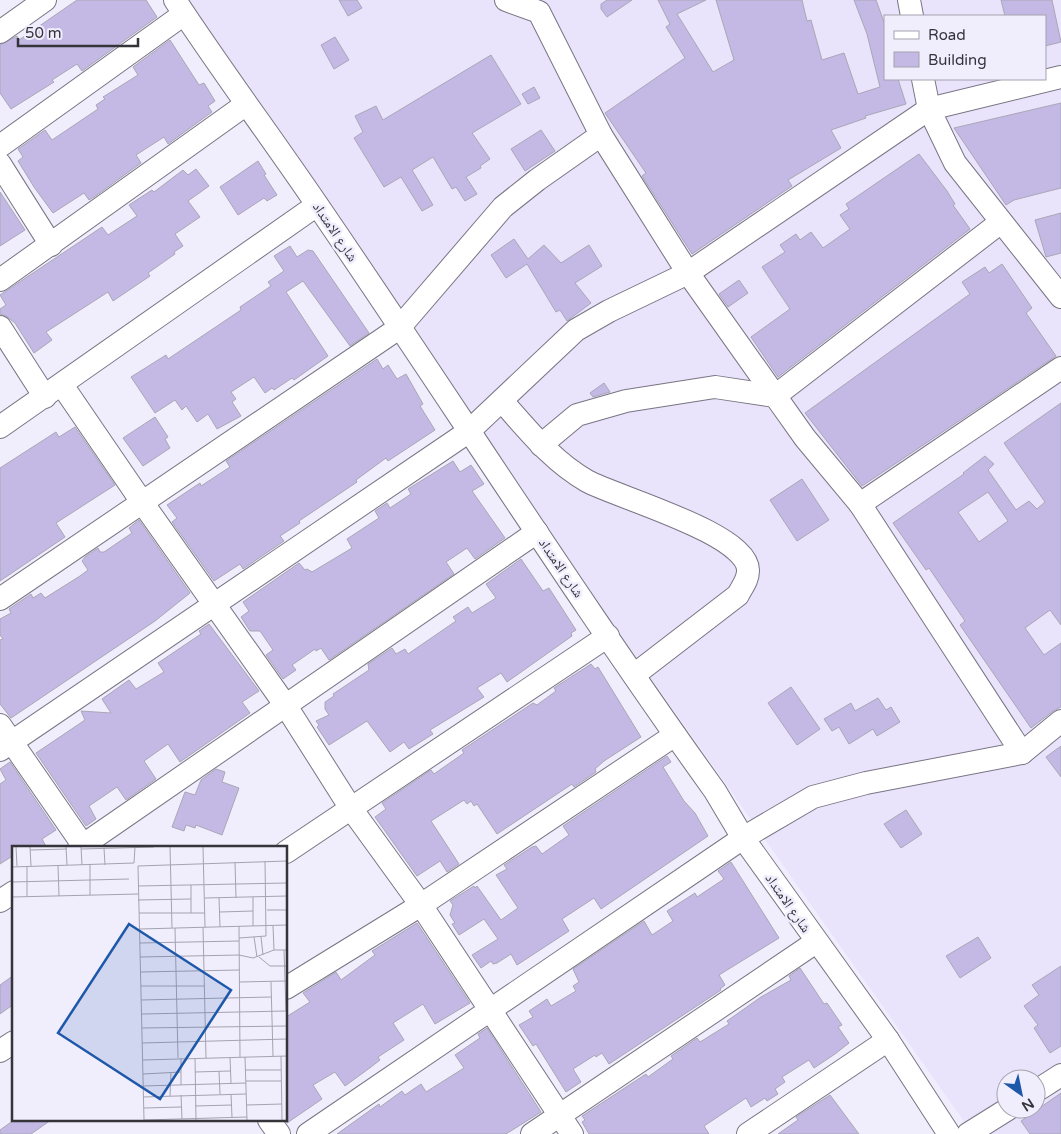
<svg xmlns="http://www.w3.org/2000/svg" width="1061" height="1134" viewBox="0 0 1061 1134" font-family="'Varela Round','Noto Naskh Arabic',sans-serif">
<rect width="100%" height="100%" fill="#f0edfd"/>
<path fill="#e9e3fb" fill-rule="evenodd" d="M180 0H1061V1134H973L317 205ZM885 16H1045V79H885ZM1006 1079H1036V1109H1006Z"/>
<g fill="#c4b9e4" stroke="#aaa7b6" fill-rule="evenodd">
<polygon points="77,0 146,0 157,17 82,71 77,64 52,80 54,82 11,109 0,93 0,45 17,36 19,40"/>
<polygon points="339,0 357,0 362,8 348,16"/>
<polygon points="607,0 632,0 607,17 601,9 601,4"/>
<polygon points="658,0 706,0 677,14 713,72 734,60 716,0 802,0 807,21 811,20 822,60 844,53 858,94 880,87 867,34 854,0 876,0 885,25 885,79 898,79 906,104 865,116 866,118 831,130 841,148 788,180 792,186 692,254 642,176 646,173 605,113 685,58 666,27 670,24"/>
<polygon points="1001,0 1052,0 1061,42 1045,46 1045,16 1005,16"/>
<polygon points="335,37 349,60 334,69 321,45"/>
<polygon points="170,40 199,85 204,83 215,101 208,106 212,112 168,144 164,137 136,155 141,163 94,197 89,200 84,193 53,213 34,187 18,161 23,157 18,149 45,130 52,140 98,109 96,105 105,99 103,97 138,75 133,67"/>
<polygon points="491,55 521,104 472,133 490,159 480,166 481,168 466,177 477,194 465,201 456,187 452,189 433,157 412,170 433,205 422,211 401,177 384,187 354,138 363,132 355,116 376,106 383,120"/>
<polygon points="534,87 540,98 528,104 522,94"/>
<polygon points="1061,103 1061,188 1014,200 1006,205 954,128"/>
<polygon points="541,130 555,151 525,171 511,149"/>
<polygon points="919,154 947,191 955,204 953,205 970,229 778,377 751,337 790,309 762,267 785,252 780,245 796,234 800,240 811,232 823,248 850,229 840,215 849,209 846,204"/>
<polygon points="258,161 266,174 264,175 277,195 267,201 264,198 238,215 220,187"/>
<polygon points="196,169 209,186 188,201 200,217 175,234 183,246 174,252 175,254 148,273 150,276 113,301 108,292 46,332 52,340 34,353 15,323 6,316 0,314 0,309 6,305 0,295 102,227 108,235 137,216 129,205 152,190 154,192 183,170 188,175"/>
<polygon points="0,192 25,230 0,246"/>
<polygon points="1061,213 1061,253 1046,257 1035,220"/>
<polygon points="514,239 528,259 544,245 561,263 589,245 602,266 575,283 591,303 567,321 560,310 556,312 527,264 506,278 491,255"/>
<polygon points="290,246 297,257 308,250 313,251 369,333 350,346 303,281 286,292 328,356 294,380 292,378 274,390 272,388 265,393 254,377 231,392 236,399 232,402 241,416 217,429 208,414 197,422 186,406 182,410 175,400 155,413 131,377 166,355 168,359 241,310 240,307 271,286 268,282 284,271 274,256"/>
<polygon points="1002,264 1032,308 1026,313 1056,356 862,486 805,413 970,294 962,282 985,267 989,273"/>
<polygon points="739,280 748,293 728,307 719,294"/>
<polygon points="377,359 383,369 388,365 397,379 406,374 423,404 420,406 435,430 388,461 386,458 356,480 357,482 299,521 300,523 280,536 284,541 243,569 240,564 214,581 172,522 177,518 167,505 200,483 201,486 230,467 226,461"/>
<polygon points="604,383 610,392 593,397 590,393"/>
<path d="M1061 403V625L1050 610 1025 628 1044 655 1061 643V707L1053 711 1031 728 960 625 965 621 929 568 926 570 893 523 964 474 963 473 985 456 994 464 988 470 1016 510 1029 501 1037 509 1045 502 1004 443ZM988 492 1008 521 979 542 958 512Z"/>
<polygon points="155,417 168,437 165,439 170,448 143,466 123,438"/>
<polygon points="75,427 115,485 56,523 65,537 0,581 0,468 56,432 59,437"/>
<polygon points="453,461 460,472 471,465 484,484 472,491 505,538 475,559 467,548 446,562 454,574 329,660 321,648 316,651 315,649 292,665 296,670 283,679 266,655 273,650 260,631 250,631 241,617 249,611 243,602 299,563 305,570 307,569 312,572 352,548 347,539 379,518 375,511 387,503 390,508 411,494 408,489"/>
<polygon points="802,479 829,520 797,541 770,500"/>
<polygon points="139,520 190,593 155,621 11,718 0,704 0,640 3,639 0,635 0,619 11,613 9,609 31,594 33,598 41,593 45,598 80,576 88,570 82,561 85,557 98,548 100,552 104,552 132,533 129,528"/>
<polygon points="521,559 543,591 549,588 576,630 571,633 572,636 507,682 501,673 477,688 484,697 430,730 433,734 409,749 404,742 390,752 367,721 329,745 317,727 319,725 316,721 329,715 325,709 325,702 334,696 333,694 369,670 368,664 392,648 396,654 405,649 408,654 456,621 453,617 468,607 472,613 496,598 486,584"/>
<polygon points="209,624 259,691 242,702 250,713 180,762 168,744 144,761 156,779 126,800 117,787 89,806 96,819 86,826 36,753 85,720 81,711 111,713 102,699 129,680 136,689 164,672 158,663 201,634 199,631"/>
<polygon points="591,664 595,669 598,667 641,737 604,761 595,769 596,772 574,787 572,784 497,834 477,804 474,806 471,801 467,804 464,800 431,821 459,864 447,872 440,861 417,876 375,817 386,809 382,803 431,770 434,774 464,753 462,750 533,703 537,705 556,691 554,688"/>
<polygon points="791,687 820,729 797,745 768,703"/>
<polygon points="878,698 886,710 891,707 900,722 877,736 873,729 849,744 839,727 832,731 824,719 851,703 855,711"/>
<polygon points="1061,746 1061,777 1046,757"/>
<polygon points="667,756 671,762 663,767 684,801 695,813 708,836 601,909 594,898 562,919 569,931 517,965 511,954 497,963 493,964 491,961 481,968 472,955 498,939 484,919 459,935 452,924 455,923 450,915 453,905 450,901 474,886 475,888 477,886 501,920 518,908 496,875 507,869 504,865 532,847 536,846 542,854 569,835 563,826"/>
<polygon points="10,762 56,830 42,839 47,848 14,848 14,855 0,864 0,784 6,780 0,769"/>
<polygon points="216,769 225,772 222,782 239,788 222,835 196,825 195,828 186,825 184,831 172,827 185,792 195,795 201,780"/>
<polygon points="906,810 922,834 901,848 884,824"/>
<polygon points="731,862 779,938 719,975 725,985 720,989 721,990 609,1064 602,1053 596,1057 595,1055 573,1069 581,1082 566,1092 536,1044 533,1046 519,1025 533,1017 529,1011 547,999 551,1006 576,991 573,986 579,982 573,969 644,921 652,935 673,921 667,911 695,893 697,897 724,879 718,871"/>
<polygon points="417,923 470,1003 435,1024 423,1004 393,1023 404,1040 378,1057 380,1060 371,1067 345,1086 335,1072 313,1085 322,1099 287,1123 286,1017 310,1002 303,993 336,972 341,980 375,955 372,951"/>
<polygon points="978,937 991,958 960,978 946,956"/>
<polygon points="1061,966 1061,1046 1050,1053 1034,1028 1038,1025 1024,1006 1039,995 1032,985"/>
<polygon points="800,968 824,1004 827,1003 842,1025 838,1027 849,1043 835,1054 814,1068 809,1060 782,1077 785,1082 775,1089 778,1094 767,1101 765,1098 751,1107 746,1098 704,1126 709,1134 589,1134 582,1122 585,1120 582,1116 646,1074 648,1077 673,1059 671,1056 697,1038 700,1042 729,1024 727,1021 761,997 791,980 789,976"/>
<polygon points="14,975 14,1004 0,1014 0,985"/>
<polygon points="487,1028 541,1112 506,1134 337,1134 379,1104 380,1107 402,1091 405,1095 421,1084 426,1092 464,1068 455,1055 480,1038 478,1034"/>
<polygon points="1061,1093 1061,1134 1030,1134 1021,1121"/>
<polygon points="830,1095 859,1134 778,1134 798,1120 796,1117"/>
<polygon points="14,1120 51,1120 31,1134 0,1134 0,1130"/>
</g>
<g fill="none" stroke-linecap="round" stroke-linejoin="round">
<defs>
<g id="minor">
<path d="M175 0C221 70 271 137 318 206 451 400 577 599 715 791L743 838 888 1040 949 1134"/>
<polyline points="506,0 539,12 601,135 688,273 805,438 860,504 1022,753"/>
<polyline points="909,0 912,16"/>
<polyline points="0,32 45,0"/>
<polyline points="923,79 929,109 955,163 1061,297"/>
<polyline points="0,146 184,14"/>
<polyline points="0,164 51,245"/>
<polyline points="0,280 245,105"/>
<polyline points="0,327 45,397"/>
<polyline points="62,385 142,502 286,706 350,807 421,905 572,1134"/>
<path d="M502 401C528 430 552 461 587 481 616 497 750 534 748 571 748 580 742 587 738 595L634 675"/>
<polyline points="0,427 317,205"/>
<polyline points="541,445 577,415 626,401 715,387 775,396 1001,222"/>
<polyline points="860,504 1061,368"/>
<polyline points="0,599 399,328 503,207 537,180 601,135"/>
<polyline points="0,725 85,848"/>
<polyline points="0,750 468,432 576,330 609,311 688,273 929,109 1061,77"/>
<polyline points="79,848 537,532"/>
<polyline points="286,852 608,636"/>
<polyline points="0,901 14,892"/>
<polyline points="286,988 421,905 675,735"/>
<polyline points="0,1051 14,1042"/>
<polyline points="1036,1091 1061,1075"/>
<polyline points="269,1120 279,1134"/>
<polyline points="308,1134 743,838 813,797 866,783 1022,753 1061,721"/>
<polyline points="532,1134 816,942"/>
<polyline points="748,1134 888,1040"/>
<polyline points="968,1134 1008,1109"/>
</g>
</defs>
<use href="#minor" stroke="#797583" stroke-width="24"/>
<use href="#minor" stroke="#fff" stroke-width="22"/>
</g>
<g text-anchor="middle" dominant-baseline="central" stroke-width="5" stroke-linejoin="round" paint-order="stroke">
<g font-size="14" fill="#35343a" stroke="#f0edfd">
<text transform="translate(335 232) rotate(56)">شارع الامتداد</text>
<text transform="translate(561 568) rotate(56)">شارع الامتداد</text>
<text transform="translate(788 903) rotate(55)">شارع الامتداد</text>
</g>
</g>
<g transform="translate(12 846)">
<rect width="275" height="275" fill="#f0edfd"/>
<path fill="none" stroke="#a5a3af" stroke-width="1" d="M4 1 5 20M18 1 19 20M54 1 55 19M69 1 70 19M158 1 160 82M191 1 193 81M92 2 93 19M69 3 142 1M18 4 55 3M223 16 224 52M122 17 123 1M46 19 47 50M78 19V49M15 20V50M126 20 132 274M126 20 275 15M0 21 122 17M0 36 117 33M179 39V67M126 40 275 37M0 51 126 48M241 51V80M193 52 275 50M207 52 208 81M126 54 179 53M255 64H275M208 66 241 65M127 67H193M227 80 228 211M261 80 262 104M191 81 194 212M163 82 166 212M128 83 275 79M242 91 245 111M249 91 251 109M227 92 254 90 253 15M128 97 227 95M272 104 274 165M128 111 227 109 241 112 262 104H275M247 111 258 120H274M129 126 227 124M227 136 274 135M259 136 261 210M129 140H193M129 154 259 151M130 168 275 165M130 182 275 180M130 197 275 193M269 210 270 274M218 211 219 237M233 211 235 274M169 212V239M183 212 184 274M131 214 275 210M233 224H269M207 225 208 248M183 226 218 225M131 228 169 226M234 235H269M131 240 234 237M219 248 220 271M169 249 170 273M158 250 159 226M131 251 234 248M235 259 270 258M183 260 220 259M132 262 169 261M132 274 235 271"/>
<path fill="#1e58a9" fill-opacity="0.15" stroke="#1e58a9" stroke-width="2.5" d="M117 78 219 144 148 253 46 187Z"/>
<rect width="275" height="275" fill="none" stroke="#35343a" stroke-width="2.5"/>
</g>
<rect x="884" y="15" width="162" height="65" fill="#f0edfd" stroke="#a5a3af"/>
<rect x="894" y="31" width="25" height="8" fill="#ffffff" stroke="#a5a3af"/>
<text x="928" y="40" font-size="15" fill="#35343a">Road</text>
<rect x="894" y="52" width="25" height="15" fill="#c4b9e4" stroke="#a5a3af"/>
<text x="928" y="65" font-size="15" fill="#35343a">Building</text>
<g transform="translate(1021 1094) rotate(147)"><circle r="24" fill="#f0edfd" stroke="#a5a3af"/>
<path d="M0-4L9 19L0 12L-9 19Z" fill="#1e58a9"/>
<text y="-8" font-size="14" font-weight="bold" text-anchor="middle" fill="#35343a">N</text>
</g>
<path d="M18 38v8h120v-8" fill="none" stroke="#35343a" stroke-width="2.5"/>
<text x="25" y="38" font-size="15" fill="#35343a" stroke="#f0edfd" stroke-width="4" paint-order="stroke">50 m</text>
</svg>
